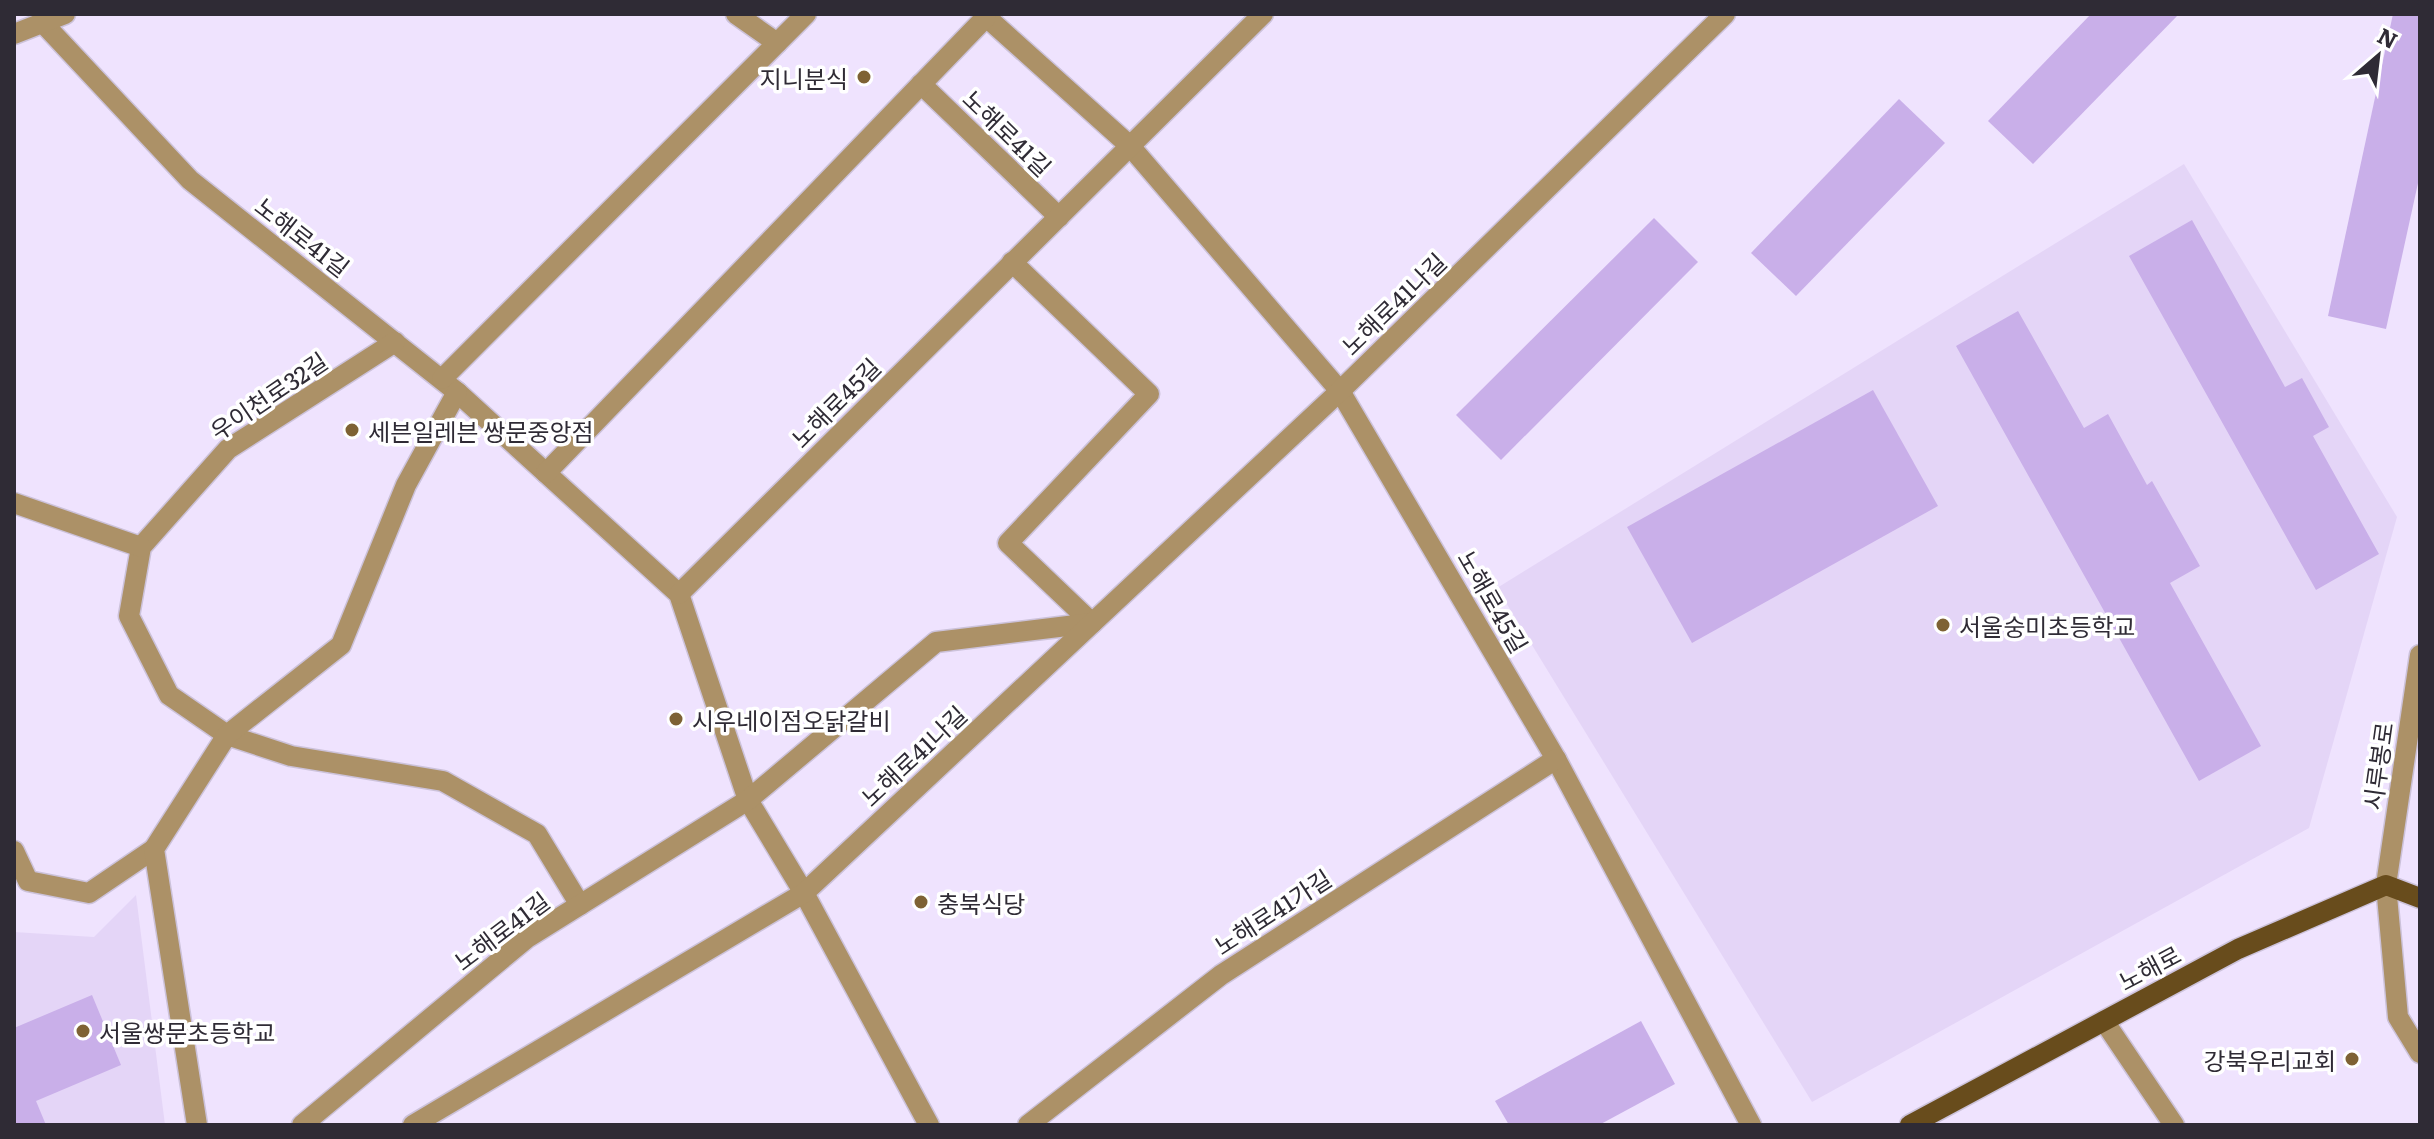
<svg xmlns="http://www.w3.org/2000/svg" width="2434" height="1139" viewBox="0 0 2434 1139" font-family="Literata,'Noto Sans KR',serif">
<rect width="100%" height="100%" fill="#efe3fe"/>
<g fill="#e4d5f7">
<polygon points="2184,164 2397,517 2309,828 1812,1102 1497,588"/>
<polygon points="136,895 165,1125 14,1125 14,932 94,937"/>
</g>
<g fill="#c9afe9">
<polygon points="2091,14 2179,14 2033,164 1988,121"/>
<polygon points="2393,14 2420,14 2420,174 2386,329 2328,316"/>
<polygon points="1899,99 1945,143 1796,296 1751,253"/>
<polygon points="1654,218 1698,262 1501,460 1456,415"/>
<polygon points="2192,220 2285,387 2302,378 2329,427 2313,436 2379,554 2316,590 2129,256"/>
<polygon points="2018,311 2084,428 2108,414 2147,485 2152,481 2200,566 2170,583 2261,746 2199,781 1956,346"/>
<polygon points="1873,390 1938,506 1692,643 1627,527"/>
<polygon points="92,995 121,1065 36,1101 46,1125 14,1125 14,1028"/>
<polygon points="1641,1021 1675,1084 1599,1125 1509,1125 1495,1101"/>
</g>
<g fill="none" stroke-linecap="round" stroke-linejoin="round">
<defs>
<g id="minor">
<polyline points="736,14 777,43"/>
<polyline points="983,14 1130,146 1340,391 1556,759 1751,1125"/>
<polyline points="43,23 190,180 457,392 679,594 748,800 804,893 929,1125"/>
<polyline points="14,34 65,14"/>
<polyline points="921,84 1059,217"/>
<polyline points="1012,262 1149,394 1008,543 1092,623"/>
<polyline points="395,342 228,449 141,547 129,616 169,695 227,735 291,756 443,781 537,834 580,905"/>
<polyline points="442,379 806,14"/>
<polyline points="546,473 986,17"/>
<polyline points="14,503 141,547"/>
<polyline points="679,594 1263,14"/>
<polyline points="2420,655 2386,885 2398,1017 2420,1053"/>
<polyline points="14,851 28,881 89,893 154,849"/>
<polyline points="2104,1021 2174,1125"/>
<polyline points="197,1125 154,849 227,735 341,645 406,485 457,392"/>
<polyline points="302,1125 527,938 748,800 936,642 1092,623"/>
<polyline points="413,1125 804,893 1340,391 1725,14"/>
<polyline points="1028,1125 1221,975 1556,759"/>
</g>
<polyline id="major" points="1910,1125 2238,949 2386,885 2420,898"/>
</defs>
<use href="#minor" stroke="#ccc2da" stroke-width="23"/>
<use href="#major" stroke="#ccc2da" stroke-width="23"/>
<use href="#minor" stroke="#ac9167" stroke-width="20"/>
<use href="#major" stroke="#684c1c" stroke-width="20"/>
</g>
<g fill="#7e6234" stroke="#fff" stroke-width="3">
<circle cx="864" cy="77" r="8"/>
<circle cx="352" cy="430" r="8"/>
<circle cx="1943" cy="625" r="8"/>
<circle cx="676" cy="719" r="8"/>
<circle cx="921" cy="902" r="8"/>
<circle cx="83" cy="1031" r="8"/>
<circle cx="2352" cy="1059" r="8"/>
</g>
<g text-anchor="middle" dominant-baseline="central" stroke-width="7" stroke-linejoin="round" paint-order="stroke">
<g font-size="24" fill="#2f2b35" stroke="#fff" text-anchor="start">
<text x="848" y="77" text-anchor="end">지니분식</text>
<text x="368" y="430">세븐일레븐 쌍문중앙점</text>
<text x="1959" y="625">서울숭미초등학교</text>
<text x="692" y="719">시우네이점오닭갈비</text>
<text x="937" y="902">충북식당</text>
<text x="99" y="1031">서울쌍문초등학교</text>
<text x="2336" y="1059" text-anchor="end">강북우리교회</text>
</g>
<g font-size="24" fill="#2f2b35" stroke="#fff">
<text transform="translate(1008 132) rotate(44)">노해로41길</text>
<text transform="translate(303 236) rotate(38)">노해로41길</text>
<text transform="translate(1393 303) rotate(-44)">노해로41나길</text>
<text transform="translate(268 395) rotate(-34)">우이천로32길</text>
<text transform="translate(835 402) rotate(-45)">노해로45길</text>
<text transform="translate(1494 601) rotate(60)">노해로45길</text>
<text transform="translate(913 755) rotate(-43)">노해로41나길</text>
<text transform="translate(2377 766) rotate(-82)">시루봉로</text>
<text transform="translate(1272 911) rotate(-33)">노해로41가길</text>
<text transform="translate(501 930) rotate(-37)">노해로41길</text>
<text transform="translate(2149 967) rotate(-28)">노해로</text>
</g>
</g>
<rect width="2434" height="1139" fill="none" stroke="#2f2b35" stroke-width="32"/>
<g transform="translate(2378 56) rotate(28)" stroke="#ffffff" stroke-width="6" paint-order="stroke">
<path d="M0-6L14 30L0 20L-14 30Z" fill="#2f2b35"/>
<text y="-12" font-size="22" font-weight="bold" text-anchor="middle" fill="#2f2b35">N</text>
</g>
</svg>
